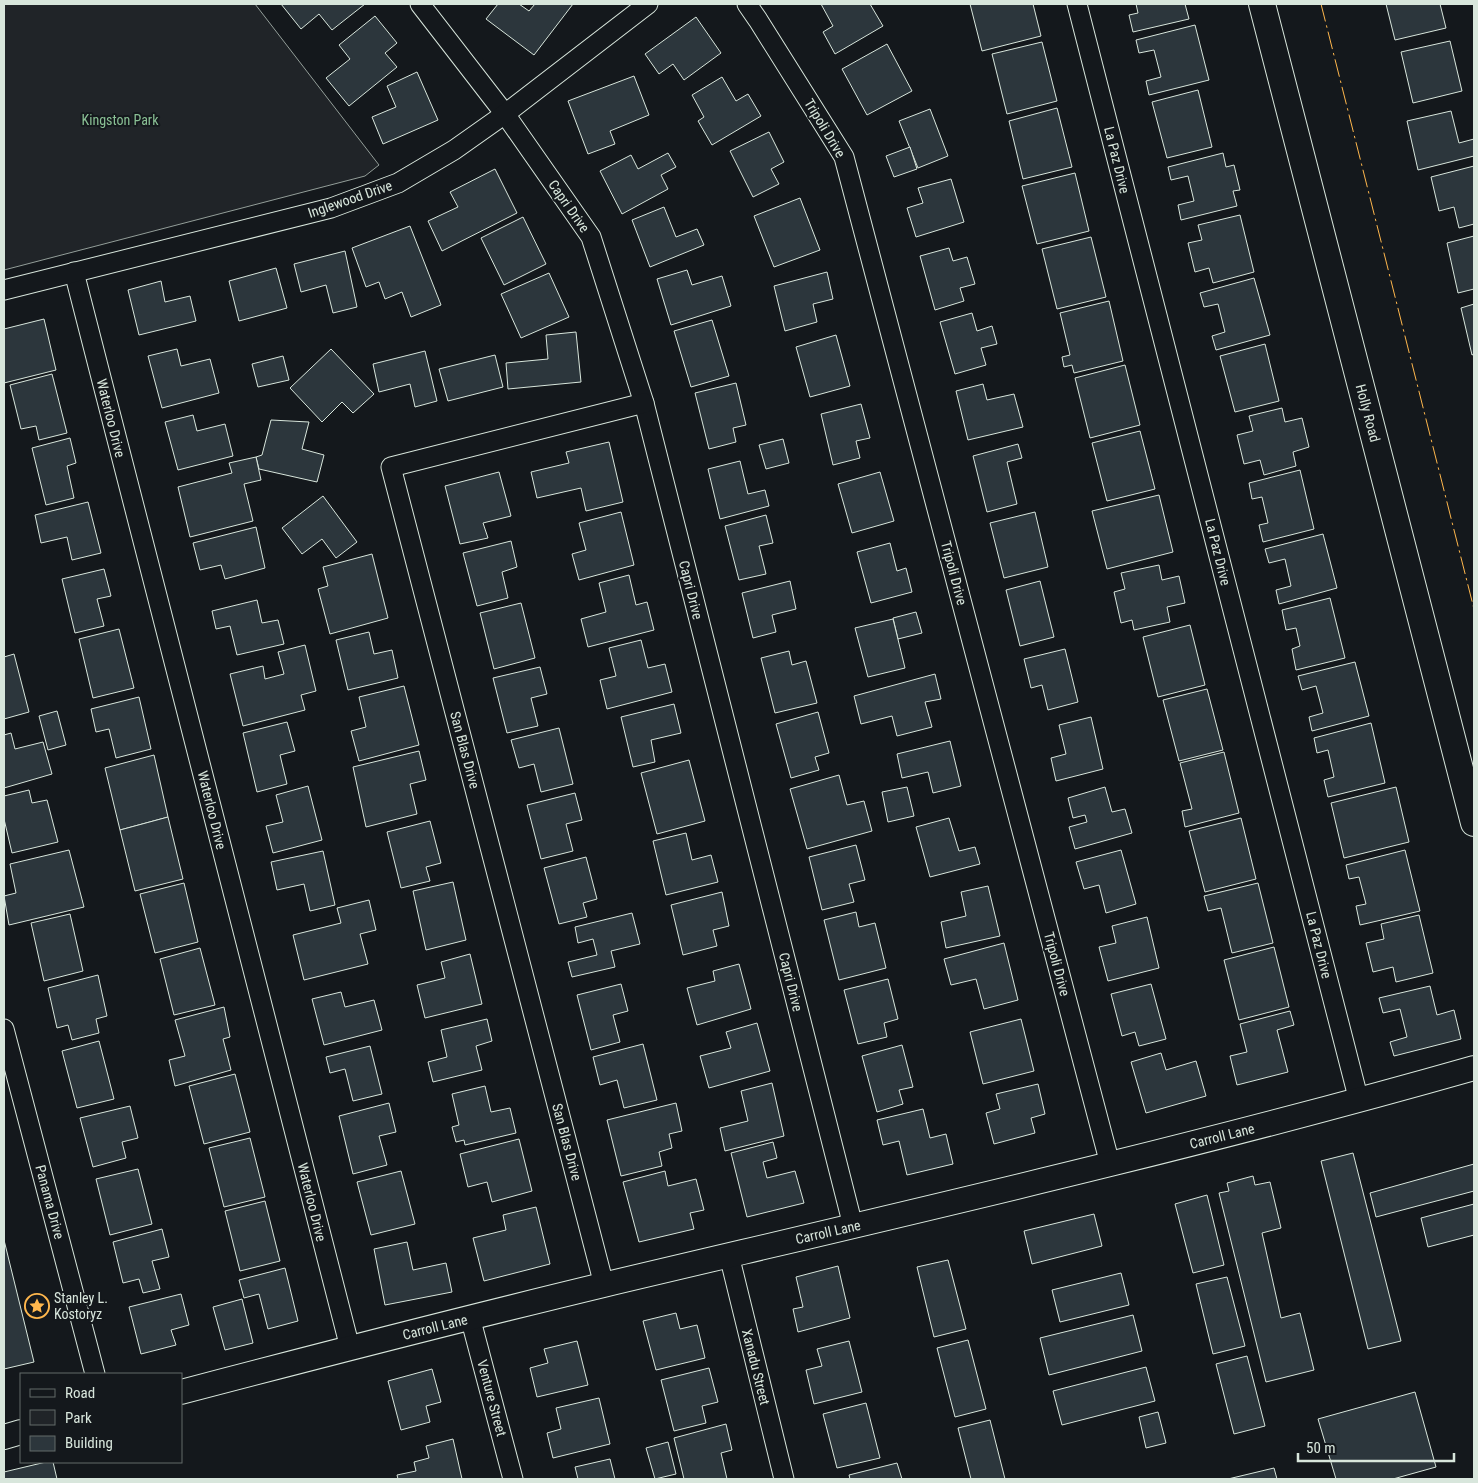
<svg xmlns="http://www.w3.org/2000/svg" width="1478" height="1483" viewBox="0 0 1478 1483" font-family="'Roboto Condensed',sans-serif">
<rect width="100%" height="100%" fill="#14181c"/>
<polygon fill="#202428" stroke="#939e99" points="4,4 255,4 379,165 365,176 4,270"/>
<g fill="#2c363c" stroke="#d8e6dc">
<polygon points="281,4 365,4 332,30 319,14 301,29"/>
<polygon points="498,4 519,4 529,11 535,4 573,4 534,55 486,19"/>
<polygon points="821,4 870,4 883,26 835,54 823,32 833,26"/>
<polygon points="970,4 1033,4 1041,36 982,51"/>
<polygon points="1136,4 1185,4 1189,19 1133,32 1129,15 1138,13"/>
<polygon points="1386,4 1440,4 1446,28 1395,40"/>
<polygon points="375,16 397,43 385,53 397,67 349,106 326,78 350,59 339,45"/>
<polygon points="696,17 721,53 684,80 673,64 659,74 645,54"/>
<polygon points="1195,25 1209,80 1149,95 1146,81 1161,77 1154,50 1139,53 1136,40"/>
<polygon points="1450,41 1462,91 1413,103 1401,52"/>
<polygon points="1042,42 1057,101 1007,114 992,54"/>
<polygon points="887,44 912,91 867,115 842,69"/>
<polygon points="417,72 438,120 383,144 372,117 396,107 387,86"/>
<polygon points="634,76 649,115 610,131 615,144 588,154 568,101"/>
<polygon points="722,77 736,101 748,94 761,116 712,145 698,121 704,117 692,95"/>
<polygon points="1198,90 1212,147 1167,158 1152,102"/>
<polygon points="1057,108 1072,167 1023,179 1009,121"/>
<polygon points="930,109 948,156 918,168 899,121"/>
<polygon points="1451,111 1459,143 1474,139 1474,156 1418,170 1407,121"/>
<polygon points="769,132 784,162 771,169 779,184 753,197 730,151"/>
<polygon points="910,147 917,169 894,177 886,156"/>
<polygon points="668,153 676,167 661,175 668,189 622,214 600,171 631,155 638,169"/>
<polygon points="1223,153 1226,167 1234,165 1240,190 1233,191 1237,206 1181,220 1178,205 1194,201 1188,176 1171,180 1168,167"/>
<polygon points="1474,166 1474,224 1459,228 1454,207 1439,211 1431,177"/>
<polygon points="495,169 517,213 442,251 428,221 458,207 450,192"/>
<polygon points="1075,173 1089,231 1037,244 1022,186"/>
<polygon points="951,179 964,222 916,237 907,208 923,203 918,188"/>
<polygon points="800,198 820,250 774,267 754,216"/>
<polygon points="664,207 676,237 697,229 704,245 650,267 632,220"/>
<polygon points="1240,215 1254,272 1213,283 1209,268 1195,272 1188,243 1202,240 1198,225"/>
<polygon points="523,217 546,264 504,285 481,238"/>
<polygon points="410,226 441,305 411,317 402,292 385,299 379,282 366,287 352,248"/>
<polygon points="1474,236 1474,289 1458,293 1447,243"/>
<polygon points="1091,237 1106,297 1057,309 1042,249"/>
<polygon points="949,248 953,261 967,257 975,284 960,288 964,301 935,310 920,256"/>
<polygon points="345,251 357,307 333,313 326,285 301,292 294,264"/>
<polygon points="276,268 287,308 239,321 229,281"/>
<polygon points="687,270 692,285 722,276 731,306 671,325 657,279"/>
<polygon points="827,272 833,299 813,304 817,322 785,331 774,286"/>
<polygon points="549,273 569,317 521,338 501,294"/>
<polygon points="1254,278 1270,335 1216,350 1212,336 1225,332 1218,304 1204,307 1200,293"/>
<polygon points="161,281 165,302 190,296 196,321 139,335 128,290"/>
<polygon points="1109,301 1123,361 1074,373 1072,365 1064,367 1062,357 1070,355 1060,313"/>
<polygon points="1474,304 1474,354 1472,355 1461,308"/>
<polygon points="972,313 977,331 992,326 997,344 981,348 986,365 955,374 940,322"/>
<polygon points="44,319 56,370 4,383 4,329"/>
<polygon points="712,320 729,376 691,387 674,331"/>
<polygon points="576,332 581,382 508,389 506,363 548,359 546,335"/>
<polygon points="836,335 850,386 810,397 796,347"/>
<polygon points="1265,344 1279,401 1235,412 1220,356"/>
<polygon points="177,349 181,366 210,359 219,393 162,408 148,356"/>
<polygon points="331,349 374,394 353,413 342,402 322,422 290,388"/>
<polygon points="425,351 437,401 415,407 410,384 379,392 373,364"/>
<polygon points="495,355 503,387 448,401 439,369"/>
<polygon points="283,356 289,380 258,387 252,364"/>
<polygon points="1125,365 1140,425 1090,438 1075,378"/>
<polygon points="52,374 67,433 39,440 36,426 21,429 10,385"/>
<polygon points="736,383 746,425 733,428 736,442 709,449 695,393"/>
<polygon points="983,384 987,400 1014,394 1023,427 968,440 956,391"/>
<polygon points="861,404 870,438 856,441 860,458 833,465 821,414"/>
<polygon points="1282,408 1285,422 1302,418 1309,447 1293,452 1296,466 1264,475 1260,460 1244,464 1237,435 1253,431 1249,416"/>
<polygon points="193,415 197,431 225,424 233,456 178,470 165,422"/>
<polygon points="271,420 309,422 302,449 324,455 317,482 259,469 256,457 262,455"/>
<polygon points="1140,431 1155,489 1107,501 1092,443"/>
<polygon points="70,438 76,463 67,466 74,498 46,505 32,448"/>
<polygon points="783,439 789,463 766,469 759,445"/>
<polygon points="609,442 623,502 586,511 581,488 537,498 531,472 569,463 566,452"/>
<polygon points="1018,444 1022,458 1007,462 1017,504 987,512 973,456"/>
<polygon points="256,457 261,480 244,484 253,521 190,537 178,487 232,473 229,463"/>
<polygon points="740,461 748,494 765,490 769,506 720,519 708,469"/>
<polygon points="1300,470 1314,529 1263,542 1259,525 1268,523 1262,497 1252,499 1249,483"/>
<polygon points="499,472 511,516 483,523 488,538 460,544 445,486"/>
<polygon points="880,472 894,521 852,533 838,484"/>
<polygon points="1159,495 1173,552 1107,569 1092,511"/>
<polygon points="323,496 357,542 336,558 322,539 302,554 282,528"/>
<polygon points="88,502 101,553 72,560 67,537 41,543 35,515"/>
<polygon points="621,512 634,565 579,580 572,554 586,550 579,523"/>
<polygon points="1035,512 1048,567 1004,578 990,523"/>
<polygon points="766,515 773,543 759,546 766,574 739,580 725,526"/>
<polygon points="256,527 265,568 225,579 221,565 200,570 193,543"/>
<polygon points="1323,534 1337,588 1279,604 1276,590 1291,586 1285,559 1269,563 1265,549"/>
<polygon points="511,541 517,567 502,572 508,598 477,606 463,553"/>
<polygon points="890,543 897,571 906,568 912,592 871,603 857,552"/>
<polygon points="372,554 388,618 330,634 318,589 328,586 323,567"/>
<polygon points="1159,565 1162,580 1179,576 1185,603 1167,607 1170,622 1134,630 1132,620 1121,623 1114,592 1125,589 1121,573"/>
<polygon points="104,569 111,596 97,599 104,626 75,633 62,579"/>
<polygon points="629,575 636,605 647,602 654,630 588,647 581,619 606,612 599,583"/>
<polygon points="790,581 796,609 772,615 776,632 753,638 742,593"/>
<polygon points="1040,581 1054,637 1020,646 1006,590"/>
<polygon points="1330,598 1345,658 1296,670 1292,649 1300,646 1296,628 1286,630 1282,610"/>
<polygon points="257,600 262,623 278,620 284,644 237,655 230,626 216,629 212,611"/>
<polygon points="521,603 535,658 494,669 480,613"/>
<polygon points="916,612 922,633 898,639 893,618"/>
<polygon points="893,619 905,668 868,677 855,628"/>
<polygon points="1190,625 1205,685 1158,697 1143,637"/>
<polygon points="119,629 134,688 93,698 79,639"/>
<polygon points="369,632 374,654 392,650 398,678 348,690 336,640"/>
<polygon points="641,640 648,668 665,664 672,692 607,709 600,680 616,676 609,648"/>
<polygon points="305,645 316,691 301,695 305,710 243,726 230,674 263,666 265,679 284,674 278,652"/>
<polygon points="1065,649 1078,702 1048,710 1042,685 1031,688 1024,659"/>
<polygon points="789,651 792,665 806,661 817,703 775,713 761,658"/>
<polygon points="14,654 29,712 4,719 4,657"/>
<polygon points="1355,662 1369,716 1312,731 1309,717 1323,713 1316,686 1302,690 1298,676"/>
<polygon points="540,667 547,694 531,698 538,726 507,733 493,678"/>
<polygon points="935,674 941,699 925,702 932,727 897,736 892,716 861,724 854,696"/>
<polygon points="404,686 419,745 359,761 351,731 366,727 359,697"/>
<polygon points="1207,689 1223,750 1179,761 1163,700"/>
<polygon points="139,697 151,749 116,758 109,729 96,732 91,709"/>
<polygon points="674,704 681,733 651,740 655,762 633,767 621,717"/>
<polygon points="57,711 66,745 48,750 39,716"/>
<polygon points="818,712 829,753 815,757 819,770 791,778 776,724"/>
<polygon points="1091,717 1103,769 1056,781 1051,758 1066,754 1059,725"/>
<polygon points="287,722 295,751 280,755 287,784 257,792 243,733"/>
<polygon points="1371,723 1385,783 1328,797 1324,780 1334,777 1328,750 1317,753 1314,738"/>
<polygon points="559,728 573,784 541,792 534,764 519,768 511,740"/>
<polygon points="11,733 15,749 43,742 52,774 4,788 4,735"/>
<polygon points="950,741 961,786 933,793 928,772 902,778 897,754"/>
<polygon points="419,751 426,780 410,784 417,814 366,827 353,767"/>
<polygon points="1224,752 1239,813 1185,827 1182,811 1192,809 1180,763"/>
<polygon points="154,755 168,817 120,830 105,768"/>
<polygon points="689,760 705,821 657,834 641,773"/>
<polygon points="839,775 847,805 864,801 872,831 807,849 790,789"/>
<polygon points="308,786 322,840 273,853 266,826 283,822 276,795"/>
<polygon points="907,787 914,816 888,822 882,792"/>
<polygon points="1105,787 1112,812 1125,809 1132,833 1075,849 1069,827 1087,822 1085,815 1073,818 1068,798"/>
<polygon points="1396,787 1409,842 1344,858 1331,803"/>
<polygon points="29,790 32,803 47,800 58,842 12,853 4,819 4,796"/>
<polygon points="575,793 582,820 566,824 573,851 541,859 527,805"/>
<polygon points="168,817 183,879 135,891 120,830"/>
<polygon points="949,818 959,851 975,847 980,864 930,877 916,827"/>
<polygon points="1241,818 1256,879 1205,892 1189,831"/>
<polygon points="430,821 441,863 426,867 430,881 401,888 387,832"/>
<polygon points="686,833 692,860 711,855 718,882 666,895 653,841"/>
<polygon points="856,845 865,880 849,884 854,902 822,910 809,857"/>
<polygon points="69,850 84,907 9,925 4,896 16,893 10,864"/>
<polygon points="1121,850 1136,904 1106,913 1099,885 1084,889 1076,862"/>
<polygon points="1405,850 1420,911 1360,925 1356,906 1366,904 1359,877 1349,879 1346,865"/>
<polygon points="323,851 335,905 310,911 304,884 277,890 271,862"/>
<polygon points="586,857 597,899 583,903 587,917 559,924 544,868"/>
<polygon points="453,882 466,940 426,950 413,891"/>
<polygon points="184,883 198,942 155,953 140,894"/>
<polygon points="1258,883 1273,943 1232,953 1221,908 1208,911 1204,896"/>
<polygon points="988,886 1000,936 946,948 941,922 966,916 961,892"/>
<polygon points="722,892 729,926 713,930 717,946 683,955 671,905"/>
<polygon points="369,900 376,930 360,934 368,964 304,980 293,935 341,923 337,908"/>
<polygon points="856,912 859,927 875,923 886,968 839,980 824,920"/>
<polygon points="632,913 640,944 611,951 615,967 572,977 568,962 597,955 593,939 578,943 575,927"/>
<polygon points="70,914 83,971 44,981 31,923"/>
<polygon points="1419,915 1433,973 1396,982 1393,967 1373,972 1366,943 1384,939 1381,924"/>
<polygon points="1147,917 1159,968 1108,981 1099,947 1116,943 1112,926"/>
<polygon points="1004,943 1018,1000 984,1009 976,979 951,985 944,959"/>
<polygon points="1274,947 1289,1007 1239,1020 1224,960"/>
<polygon points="200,948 215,1005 174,1015 160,959"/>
<polygon points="470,954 482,1004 425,1018 417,985 445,978 441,962"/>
<polygon points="739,964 751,1009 697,1025 687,988 715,981 713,971"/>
<polygon points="98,975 107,1016 96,1019 99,1033 72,1040 68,1025 57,1028 48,988"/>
<polygon points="888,979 898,1019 884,1023 887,1037 858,1044 844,990"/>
<polygon points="621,984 628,1011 613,1015 620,1042 591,1050 577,995"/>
<polygon points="1151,984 1166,1039 1139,1046 1135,1032 1122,1036 1111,994"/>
<polygon points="1430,986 1437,1015 1454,1010 1461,1039 1394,1056 1390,1042 1407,1037 1400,1009 1383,1013 1379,998"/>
<polygon points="341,992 345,1007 374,1000 382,1030 324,1045 312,999"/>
<polygon points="224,1007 230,1037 223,1039 231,1070 175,1086 169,1060 185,1056 175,1020"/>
<polygon points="1290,1011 1294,1025 1277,1030 1288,1072 1237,1085 1230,1056 1247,1052 1240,1024"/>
<polygon points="487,1019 492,1041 476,1046 482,1070 433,1082 428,1062 447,1057 441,1030"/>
<polygon points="1021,1019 1034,1071 983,1084 970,1032"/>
<polygon points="757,1023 770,1071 709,1088 700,1056 731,1048 726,1032"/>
<polygon points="99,1041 114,1099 77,1108 62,1051"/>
<polygon points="643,1044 657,1100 624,1108 617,1080 600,1085 593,1057"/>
<polygon points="902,1045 913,1087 899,1090 903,1104 877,1112 862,1056"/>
<polygon points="370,1046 382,1094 353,1101 345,1069 330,1073 326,1057"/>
<polygon points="1161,1053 1166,1070 1196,1061 1206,1096 1146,1113 1131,1062"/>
<polygon points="235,1074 250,1132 204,1144 189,1086"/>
<polygon points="772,1083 784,1136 725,1151 720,1128 748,1121 741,1091"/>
<polygon points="1038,1084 1045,1114 1031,1118 1035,1133 994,1144 986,1113 1000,1109 996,1094"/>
<polygon points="485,1086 491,1112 510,1108 516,1133 465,1145 464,1140 456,1142 452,1127 459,1125 452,1094"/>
<polygon points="389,1103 396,1132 379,1136 387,1165 353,1174 339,1116"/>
<polygon points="676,1103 682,1131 669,1134 672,1148 659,1152 662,1166 621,1176 607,1120"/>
<polygon points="130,1106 138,1138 122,1142 126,1158 93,1167 80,1118"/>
<polygon points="923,1109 930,1138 946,1134 953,1164 907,1175 899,1141 883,1145 877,1120"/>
<polygon points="250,1138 265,1197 224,1207 209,1148"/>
<polygon points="519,1139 532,1191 492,1202 487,1182 468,1187 460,1154"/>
<polygon points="773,1142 777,1158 763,1162 767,1178 795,1171 804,1203 747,1217 731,1153"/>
<polygon points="1353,1153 1401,1341 1368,1349 1321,1161"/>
<polygon points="1474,1164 1474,1191 1376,1217 1370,1193"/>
<polygon points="138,1169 152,1224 110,1235 96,1179"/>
<polygon points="401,1171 415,1224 371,1235 357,1182"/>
<polygon points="665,1171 668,1186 696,1179 704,1210 690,1213 694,1229 639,1242 623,1182"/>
<polygon points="1253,1176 1255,1185 1270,1182 1281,1228 1262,1233 1281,1318 1300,1313 1314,1370 1266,1382 1219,1193 1229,1191 1227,1183"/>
<polygon points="1207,1195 1224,1265 1193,1273 1175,1204"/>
<polygon points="265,1201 280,1261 240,1271 225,1211"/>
<polygon points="1474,1204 1474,1235 1428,1247 1421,1218"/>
<polygon points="536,1207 550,1264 484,1281 473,1238 506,1230 503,1215"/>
<polygon points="1094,1214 1102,1246 1032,1264 1024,1231"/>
<polygon points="162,1229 169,1257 152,1261 160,1289 143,1293 139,1279 123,1283 113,1242"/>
<polygon points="4,1240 34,1362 4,1369"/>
<polygon points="407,1242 413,1270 446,1263 452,1292 385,1305 374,1249"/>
<polygon points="948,1260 966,1329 934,1337 917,1267"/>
<polygon points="838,1266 850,1318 798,1332 793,1309 803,1307 796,1277"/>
<polygon points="285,1268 298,1321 268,1329 259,1294 244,1298 239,1280"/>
<polygon points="1121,1273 1129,1305 1060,1322 1052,1290"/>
<polygon points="1227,1277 1245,1346 1213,1354 1196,1284"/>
<polygon points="181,1294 189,1325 171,1330 176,1345 141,1354 129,1307"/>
<polygon points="242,1299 253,1343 225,1350 213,1307"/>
<polygon points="676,1313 680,1329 697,1325 705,1358 656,1370 643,1321"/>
<polygon points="1133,1315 1142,1351 1049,1375 1040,1338"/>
<polygon points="968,1340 986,1409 955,1417 937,1348"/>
<polygon points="577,1341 588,1385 537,1397 530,1368 548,1363 544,1349"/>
<polygon points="849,1341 862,1392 814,1404 806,1370 822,1366 817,1349"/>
<polygon points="1247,1356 1265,1426 1234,1434 1216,1364"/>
<polygon points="1146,1367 1155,1401 1062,1425 1053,1391"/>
<polygon points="709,1368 718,1402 702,1406 706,1423 674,1431 661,1380"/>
<polygon points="432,1369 441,1402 426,1406 430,1422 401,1430 388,1381"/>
<polygon points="1415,1392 1436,1467 1393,1479 1336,1479 1318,1419"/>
<polygon points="599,1398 610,1444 553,1458 547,1433 561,1429 556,1408"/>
<polygon points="866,1403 880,1458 837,1468 823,1414"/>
<polygon points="1158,1412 1166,1443 1146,1448 1139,1417"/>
<polygon points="990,1420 1005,1479 971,1479 958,1428"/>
<polygon points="726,1424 732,1450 721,1453 727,1479 684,1479 674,1438"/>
<polygon points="453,1439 462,1479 398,1479 397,1475 416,1471 414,1462 429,1458 426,1446"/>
<polygon points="668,1442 676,1474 655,1479 646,1448"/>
<polygon points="610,1459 615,1479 578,1479 575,1467"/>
<polygon points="46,1462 53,1462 57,1479 4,1479 4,1472"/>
<polygon points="897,1463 902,1479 850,1479 849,1475"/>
<polygon points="1274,1468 1277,1479 1228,1479"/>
</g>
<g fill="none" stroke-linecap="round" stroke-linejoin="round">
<defs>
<g id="minor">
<polyline points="420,4 505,114 591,237 644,403 853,1226"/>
<polyline points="747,4 758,20 844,157 1110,1164"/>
<polyline points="1077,4 1359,1101"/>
<polyline points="74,272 350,1348"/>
<polyline points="4,290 331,208 398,183 454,150 505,114 648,4"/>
<polyline points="4,1029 95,1374"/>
<polyline points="729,1255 784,1479"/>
<polyline points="604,1285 391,467 644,403"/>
<polyline points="470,1317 513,1479"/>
</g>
<g id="tertiary">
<path d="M181 1392C322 1355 462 1319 603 1285 894 1216 1186 1150 1474 1068"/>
<polyline points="4,1437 21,1432"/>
</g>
<polyline id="secondary" points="1262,4 1474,823"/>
</defs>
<use href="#minor" stroke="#d8e6dc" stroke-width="21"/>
<use href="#tertiary" stroke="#d8e6dc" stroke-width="26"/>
<use href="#secondary" stroke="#d8e6dc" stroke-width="28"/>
<use href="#minor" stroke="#14181c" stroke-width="19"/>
<use href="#tertiary" stroke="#14181c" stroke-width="24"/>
<use href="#secondary" stroke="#14181c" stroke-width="26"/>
<polyline stroke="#ffb74d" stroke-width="1" stroke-dasharray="18 4 2.5 4" stroke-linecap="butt" points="1321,4 1474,609"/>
</g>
<defs>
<symbol id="sight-ring" viewBox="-11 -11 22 22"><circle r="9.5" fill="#14181c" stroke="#ffb74d" stroke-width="1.5"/><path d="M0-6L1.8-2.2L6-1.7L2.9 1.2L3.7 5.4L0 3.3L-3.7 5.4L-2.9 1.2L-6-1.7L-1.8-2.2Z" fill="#ffb74d"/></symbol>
</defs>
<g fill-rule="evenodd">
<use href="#sight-ring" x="23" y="1292" width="28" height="28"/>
</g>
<g text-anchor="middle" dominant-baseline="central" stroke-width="4" stroke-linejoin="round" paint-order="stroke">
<g font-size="14" fill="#8ac095" stroke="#14181c">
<text x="120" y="120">Kingston Park</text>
</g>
<g font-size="14" fill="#d8e6dc" stroke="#14181c">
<text transform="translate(825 128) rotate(59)">Tripoli Drive</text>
<text transform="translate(1117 160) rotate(76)">La Paz Drive</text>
<text transform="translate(350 199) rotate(-19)">Inglewood Drive</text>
<text transform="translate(569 206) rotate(55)">Capri Drive</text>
<text transform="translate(1368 413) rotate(75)">Holly Road</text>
<text transform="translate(111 418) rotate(76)">Waterloo Drive</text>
<text transform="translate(1218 552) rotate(76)">La Paz Drive</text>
<text transform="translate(954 573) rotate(75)">Tripoli Drive</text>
<text transform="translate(691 590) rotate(76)">Capri Drive</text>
<text transform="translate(465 750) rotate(75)">San Blas Drive</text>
<text transform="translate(212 810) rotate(76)">Waterloo Drive</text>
<text transform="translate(1319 945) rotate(76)">La Paz Drive</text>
<text transform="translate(1057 964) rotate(75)">Tripoli Drive</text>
<text transform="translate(791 982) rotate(76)">Capri Drive</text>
<text transform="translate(1222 1136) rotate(-14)">Carroll Lane</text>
<text transform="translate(567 1142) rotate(75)">San Blas Drive</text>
<text transform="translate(50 1202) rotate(75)">Panama Drive</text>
<text transform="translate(312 1202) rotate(76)">Waterloo Drive</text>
<text transform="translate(828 1232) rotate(-13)">Carroll Lane</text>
<text transform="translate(435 1327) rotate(-14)">Carroll Lane</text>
<text transform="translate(756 1367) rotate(76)">Xanadu Street</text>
<text transform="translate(492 1398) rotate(75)">Venture Street</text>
</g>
<g font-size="14" fill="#d8e6dc" stroke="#14181c" text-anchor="start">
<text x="54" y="1298">Stanley L.<tspan x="54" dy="16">Kostoryz</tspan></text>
</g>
</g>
<rect width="1478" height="1483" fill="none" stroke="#d8e6dc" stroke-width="10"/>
<rect x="20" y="1373" width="162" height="90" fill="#14181c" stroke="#626a69"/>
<rect x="30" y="1389" width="25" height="8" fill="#14181c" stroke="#626a69"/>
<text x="65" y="1398" font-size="15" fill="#d8e6dc">Road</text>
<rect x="30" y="1410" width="25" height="15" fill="#202428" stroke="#626a69"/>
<text x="65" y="1423" font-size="15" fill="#d8e6dc">Park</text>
<rect x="30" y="1436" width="25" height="15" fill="#2c363c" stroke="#626a69"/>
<text x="65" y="1448" font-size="15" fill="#d8e6dc">Building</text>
<path d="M1298 1453v8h156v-8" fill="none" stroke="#d8e6dc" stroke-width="2.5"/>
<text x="1306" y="1453" font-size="15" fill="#d8e6dc" stroke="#14181c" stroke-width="4" paint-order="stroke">50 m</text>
</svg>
